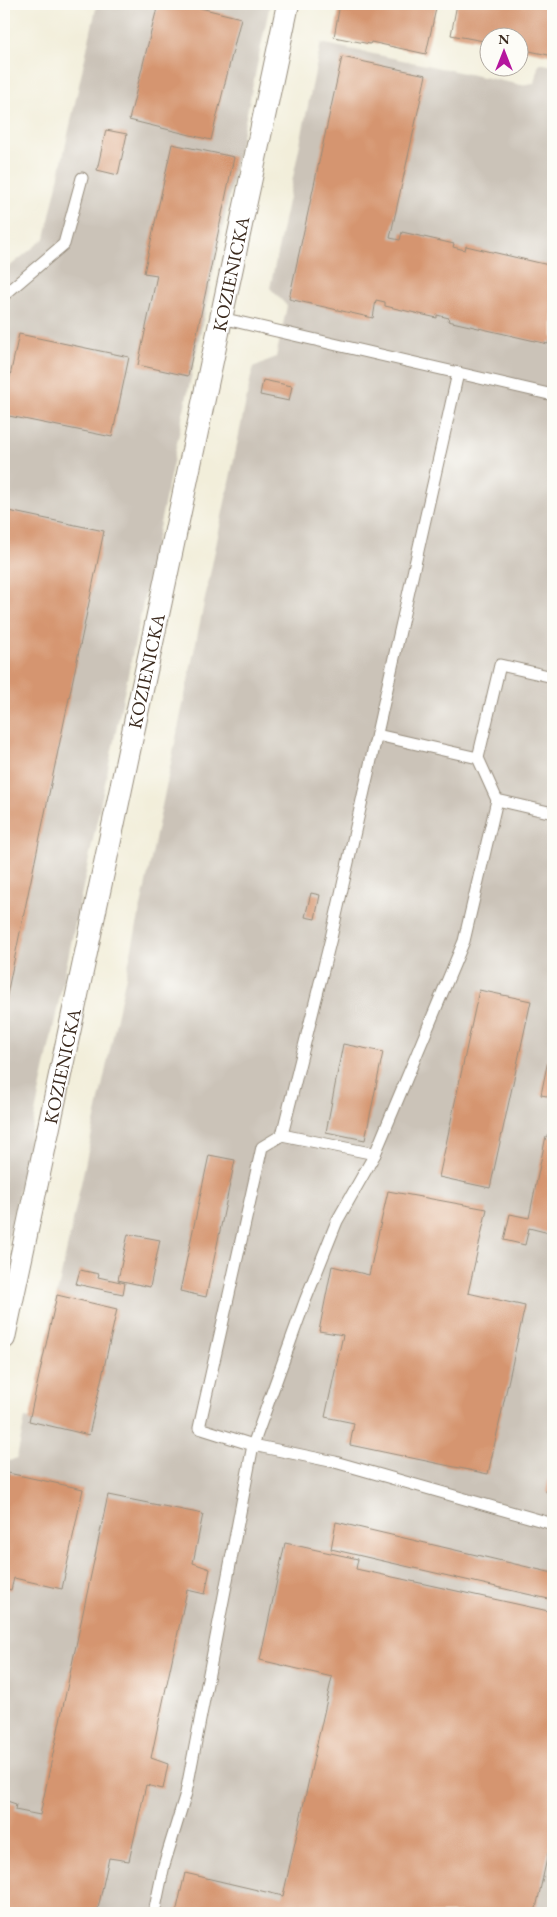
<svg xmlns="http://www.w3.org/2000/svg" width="557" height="1917" viewBox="0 0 557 1917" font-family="'EB Garamond',serif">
<rect width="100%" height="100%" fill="#fdfcf7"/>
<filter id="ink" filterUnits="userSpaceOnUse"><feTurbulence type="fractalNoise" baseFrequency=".02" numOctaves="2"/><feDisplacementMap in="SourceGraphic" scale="10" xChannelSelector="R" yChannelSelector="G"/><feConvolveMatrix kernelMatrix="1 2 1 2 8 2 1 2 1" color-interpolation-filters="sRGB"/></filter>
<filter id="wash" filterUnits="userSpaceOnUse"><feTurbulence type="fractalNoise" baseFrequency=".0096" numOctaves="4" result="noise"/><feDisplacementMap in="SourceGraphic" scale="20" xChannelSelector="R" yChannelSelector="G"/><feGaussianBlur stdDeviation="1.12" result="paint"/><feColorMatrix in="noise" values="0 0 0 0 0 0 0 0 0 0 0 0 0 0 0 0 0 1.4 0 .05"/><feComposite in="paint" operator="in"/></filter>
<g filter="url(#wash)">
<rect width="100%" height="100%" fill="#f2eeda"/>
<g fill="#cbc3b8">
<polygon points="97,4 270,4 4,1260 4,271 45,238"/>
<polygon points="321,43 521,85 534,83 539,63 553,66 553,1913 4,1913 4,1463 17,1458 25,1418 30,1419 145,888 253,367 276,357 287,306 270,288"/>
</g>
<g id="blocks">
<g fill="#d5956f">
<polygon points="158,4 184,4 241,18 211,140 129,120"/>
<polygon points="340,4 437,4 426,54 371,42 370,44 334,37"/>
<polygon points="457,4 553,4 553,56 520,49 520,38 489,38 489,42 451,35"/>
<polygon points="342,57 426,75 390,238 400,240 402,232 454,244 453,247 465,250 466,246 553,266 553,342 549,341 548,344 448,321 449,318 437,315 437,318 385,306 385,302 376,300 373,318 289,299"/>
<polygon points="106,130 127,134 118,175 97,170"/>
<polygon points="172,144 234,157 188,376 138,365 157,275 144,273"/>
<polygon points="19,334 129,357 112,437 4,415 4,404"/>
<polygon points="263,380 292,386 289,401 260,395"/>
<polygon points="4,510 104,531 5,1004 4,1004"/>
<polygon points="311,893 320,895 315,919 305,917"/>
<polygon points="479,990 531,1001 490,1188 439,1177"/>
<polygon points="552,1040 553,1040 553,1097 541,1095"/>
<polygon points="343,1044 383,1052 365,1140 326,1132"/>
<polygon points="546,1136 553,1137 553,1234 529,1228 525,1245 504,1240 510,1214 529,1218"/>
<polygon points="209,1155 235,1160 206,1297 180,1291"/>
<polygon points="388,1191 487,1209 468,1293 525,1306 488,1474 350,1445 354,1423 325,1417 343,1335 319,1331 332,1266 369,1275"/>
<polygon points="128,1234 160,1240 150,1287 118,1280"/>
<polygon points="80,1270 99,1274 98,1277 125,1283 123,1294 76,1284"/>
<polygon points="57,1295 117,1309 89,1435 29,1421"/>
<polygon points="552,1462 553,1462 553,1494 546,1492"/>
<polygon points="8,1473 83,1489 62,1589 14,1578 11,1590 4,1588 4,1493"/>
<polygon points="108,1495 203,1514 193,1563 210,1569 205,1594 187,1590 151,1758 168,1764 163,1789 146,1785 129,1861 109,1858 97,1913 4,1913 4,1800 16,1804 15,1810 40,1815"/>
<polygon points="336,1522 553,1573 553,1600 331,1549"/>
<polygon points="285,1543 358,1559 356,1569 553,1612 553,1831 535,1913 176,1913 185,1873 283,1896 332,1677 260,1660"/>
</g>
</g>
</g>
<g filter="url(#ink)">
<use href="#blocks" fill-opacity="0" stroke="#968c7c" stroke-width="1"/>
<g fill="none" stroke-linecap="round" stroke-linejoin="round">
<defs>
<g id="lane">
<polyline points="4,295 64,244 82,178"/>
<polyline points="221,318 553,395"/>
<polyline points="377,735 478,758 500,665 553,677"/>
<polyline points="478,758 497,800 464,941 375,1154 337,1221 305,1301 253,1445 335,1462 553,1524"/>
<polyline points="497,800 553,813"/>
<polyline points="282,1135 375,1154"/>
<polyline points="154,1913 164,1865 186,1793 253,1445 199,1428 262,1147 282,1135 331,938 458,373"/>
</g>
<g id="street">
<path id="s1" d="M4 1338 288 4"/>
</g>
</defs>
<use href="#lane" stroke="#968c7c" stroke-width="13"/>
<use href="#street" stroke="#968c7c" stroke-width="24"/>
<use href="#lane" stroke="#fff" stroke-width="11"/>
<use href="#street" stroke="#fff" stroke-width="22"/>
</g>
</g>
<g text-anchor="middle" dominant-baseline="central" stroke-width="4" stroke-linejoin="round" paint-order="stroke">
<g font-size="19" fill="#3b2a1e" stroke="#fdfcf7">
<text stroke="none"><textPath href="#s1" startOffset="1088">KOZIENICKA</textPath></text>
<text stroke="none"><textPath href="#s1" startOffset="682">KOZIENICKA</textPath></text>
<text stroke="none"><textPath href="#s1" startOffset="278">KOZIENICKA</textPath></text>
</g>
</g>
<rect width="557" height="1917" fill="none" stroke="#fdfcf7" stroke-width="20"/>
<g transform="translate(504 52)"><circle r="24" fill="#fdfcf7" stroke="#afa8a0"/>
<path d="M0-4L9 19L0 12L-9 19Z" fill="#b5179e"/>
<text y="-8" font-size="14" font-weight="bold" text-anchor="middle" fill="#3b2a1e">N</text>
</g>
</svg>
